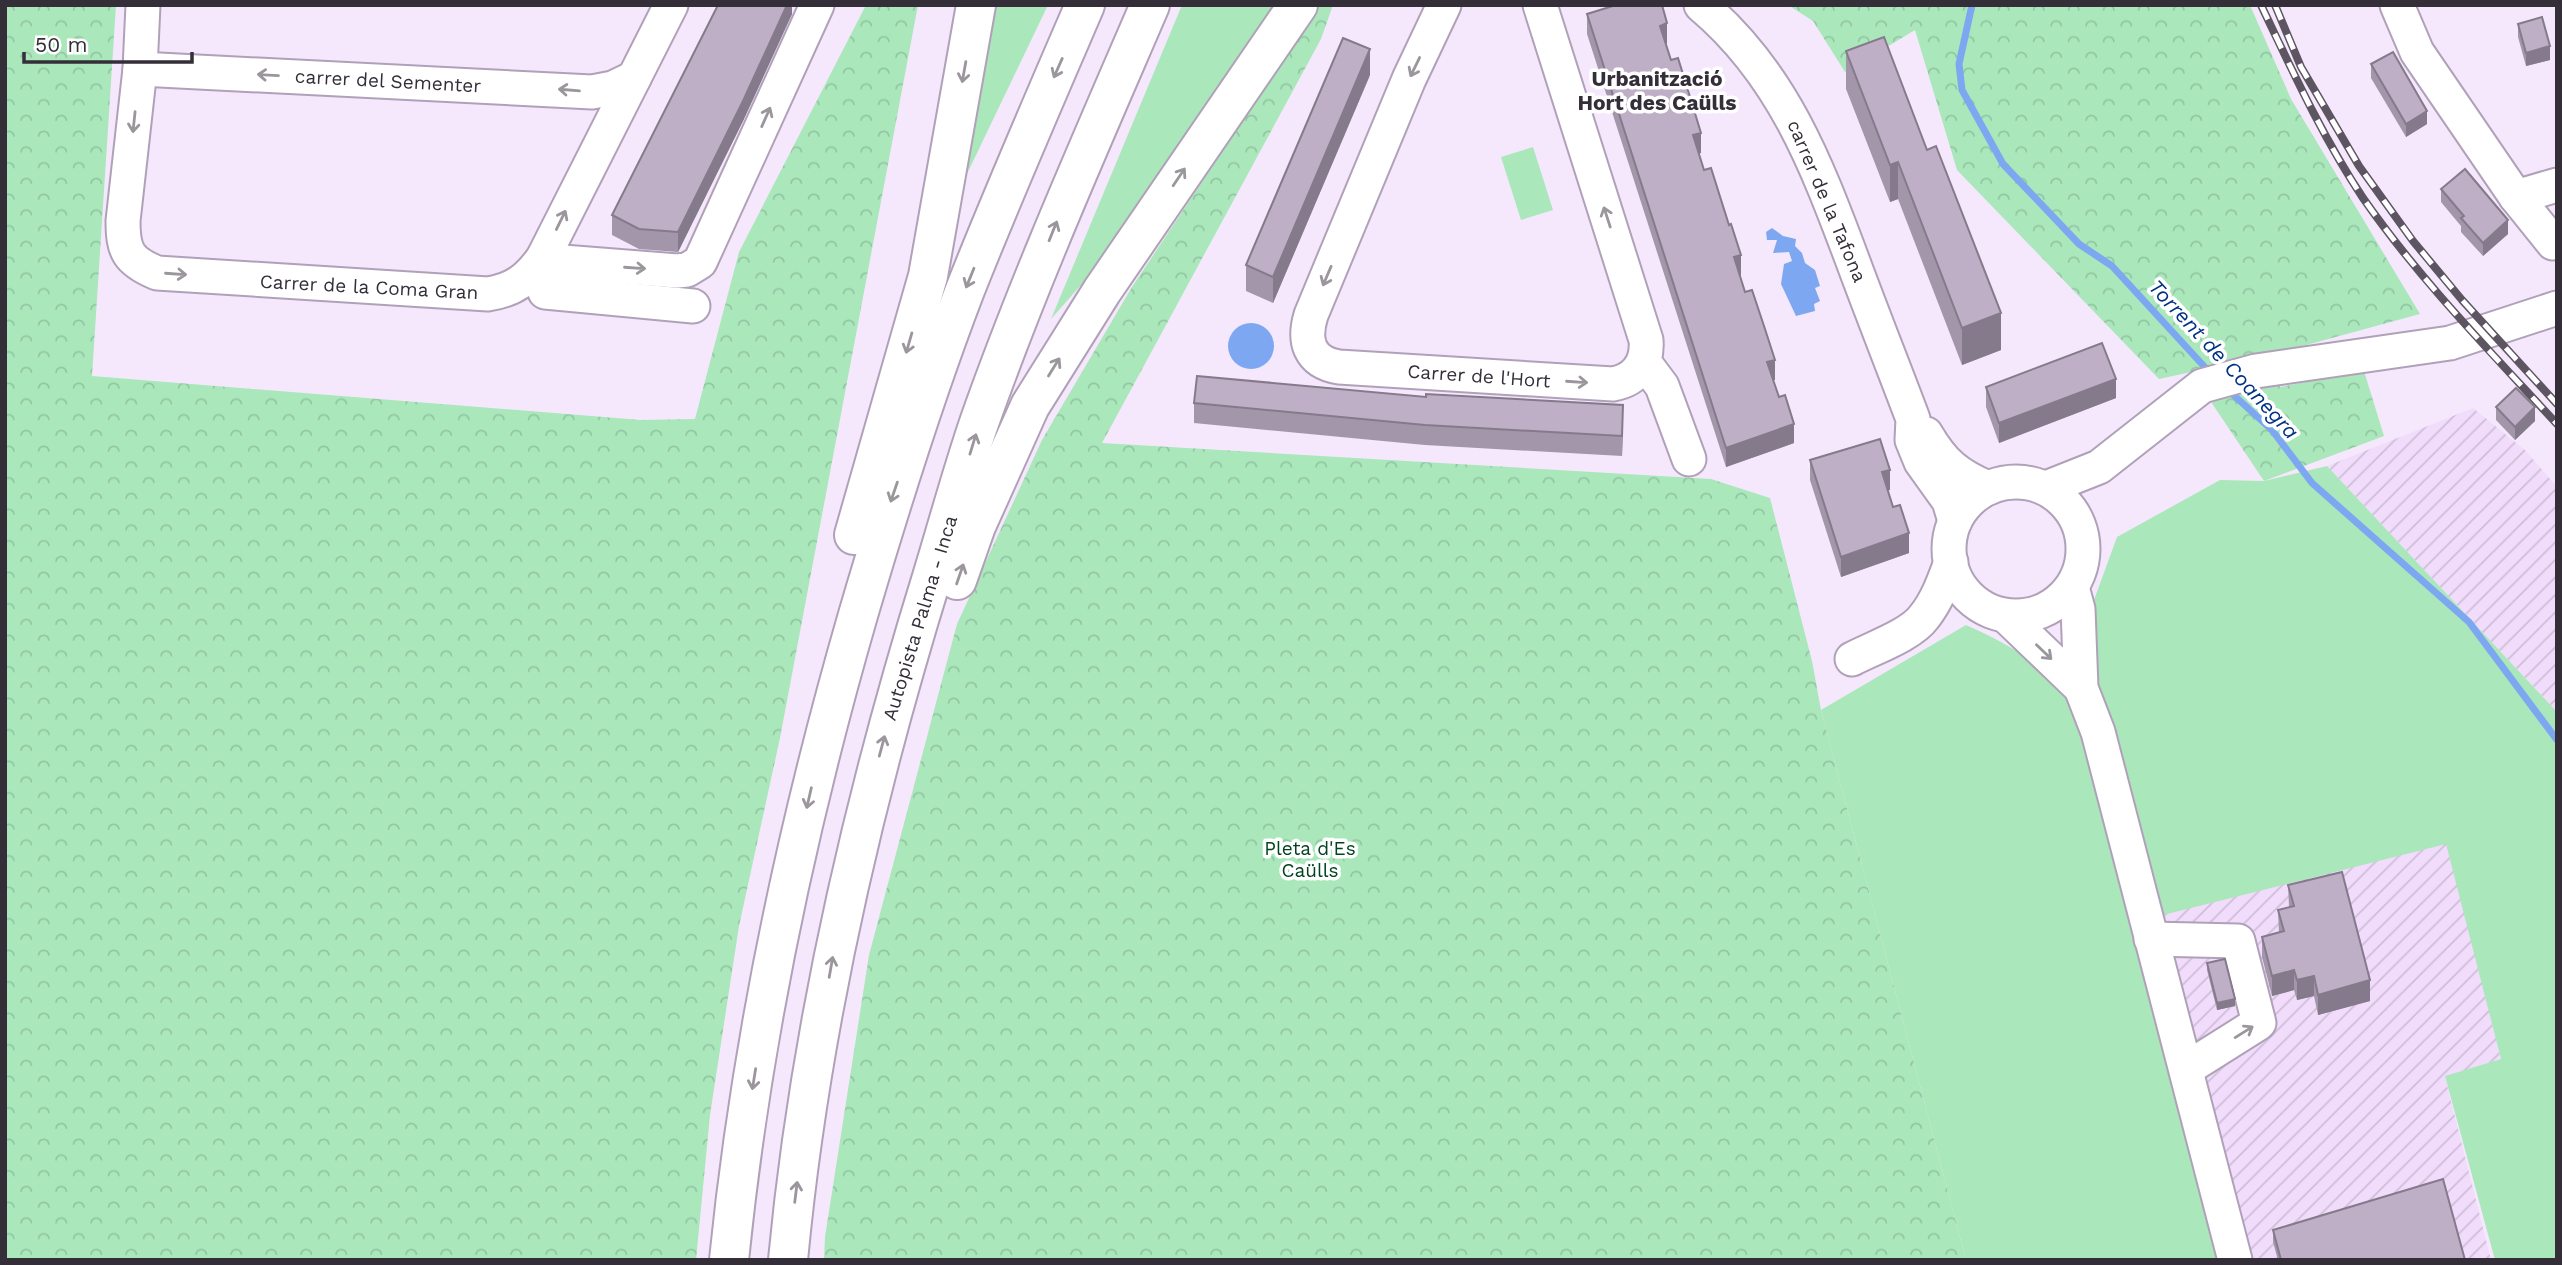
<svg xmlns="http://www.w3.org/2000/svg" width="2562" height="1265" viewBox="0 0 2562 1265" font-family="'Work Sans',sans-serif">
<defs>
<pattern id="industrial-furrows" width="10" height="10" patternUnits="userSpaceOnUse" patternTransform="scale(1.75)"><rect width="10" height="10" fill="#f1dcfc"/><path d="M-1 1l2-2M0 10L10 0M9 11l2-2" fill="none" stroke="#cfbdd9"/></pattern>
<pattern id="forest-crowns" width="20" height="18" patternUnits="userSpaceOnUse" patternTransform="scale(1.75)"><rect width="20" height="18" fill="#aae7bb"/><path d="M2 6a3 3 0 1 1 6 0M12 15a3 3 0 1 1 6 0" fill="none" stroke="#93c6a2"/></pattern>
</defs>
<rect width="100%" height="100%" fill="#f5e8fc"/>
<g fill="url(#industrial-furrows)">
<polygon points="2473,408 2525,450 2557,487 2557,712 2327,466"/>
<polygon points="2447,843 2501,1059 2445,1077 2491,1260 2253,1260 2164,914"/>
</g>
<g fill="#aae7bb">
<polygon points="996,5 1048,5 966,176"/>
<polygon points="1182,5 1281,5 1125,235 1051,319"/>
<polygon points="1533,147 1553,210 1521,220 1501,157"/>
<path d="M2327 466 2557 712V1260H2495L2445 1076 2501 1059 2446 844 2131 923 2217 1260H1966L1821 710 1966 625C2006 642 2042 667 2081 688L2094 600 2117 537 2220 480 2264 481Z"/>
</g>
<g fill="url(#forest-crowns)">
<polygon points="5,5 116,5 92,376 641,420 695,419 739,252 866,5 918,5 780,738 739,926 710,1115 696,1260 7,1260 5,1222"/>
<polygon points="1320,5 1333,5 1321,39 1102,443 1711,479 1770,498 1812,661 1821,710 1966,1260 824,1260 825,1237 869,955 957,624 1042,440 1132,287"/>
<polygon points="1788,5 2250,5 2291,99 2420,314 2273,354 2280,387 2364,371 2384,436 2264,481 2191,372 2159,379 1957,170 1915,30 1845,72 1813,21"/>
</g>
<g fill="#7da8f1">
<polygon points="1772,228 1783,236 1796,239 1795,246 1802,253 1805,263 1815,270 1820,286 1815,288 1820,301 1814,304 1815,311 1796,316 1781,284 1784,264 1792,261 1789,252 1773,253 1777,240 1767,240 1766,232"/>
<circle cx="1251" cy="346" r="23"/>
</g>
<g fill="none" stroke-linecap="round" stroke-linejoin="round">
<g stroke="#7da8f1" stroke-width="7">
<polyline points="1972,5 1959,64 1962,90 2003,164 2079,244 2112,266 2212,375"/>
<polyline points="2228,390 2272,430 2312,483 2469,622 2557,740"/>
</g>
<defs>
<g id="minor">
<path d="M143 5 140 69 123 221C123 251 128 261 157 273L488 294C514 290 528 279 543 258L671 5"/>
<path d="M1444 5 1409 79 1311 315C1303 341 1309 362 1339 367L1613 384C1636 380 1648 363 1646 340L1540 5"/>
<path d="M1701 5C1782 73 1816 163 1852 259 1872 313 1893 366 1913 419L1912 440 1921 462 1949 501 1955 521"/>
<polyline points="2397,5 2417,52 2516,197 2553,243"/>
<polyline points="140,69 592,92 613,88 634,78"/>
<polyline points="2516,197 2557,185"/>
<polyline points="543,258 563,262 677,271 687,270 700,262 817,5"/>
<polyline points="545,292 693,306"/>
<polyline points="1644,362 1662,386 1689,459"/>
<path d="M1926 434C1943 463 1957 475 1988 488"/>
<circle cx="2016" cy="549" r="67"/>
<polyline points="2046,488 2099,467 2202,386 2256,371 2450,343 2557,308"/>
<polyline points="2072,587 2078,609 2081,688 2098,732 2235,1260"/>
<polyline points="2006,616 2081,688"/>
<path d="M1852 659C1873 648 1911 635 1924 617 1937 601 1944 581 1951 562"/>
<polyline points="2151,939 2238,941 2259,1023 2186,1069"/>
</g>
<g id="highway">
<polyline points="854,535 928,276 976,5"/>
<polyline points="957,580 976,526 1030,406 1102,291 1298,5"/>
<path d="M729 1260C751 1042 797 826 858 615 890 506 924 397 965 290 1003 194 1044 100 1085 5"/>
<path d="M788 1260C810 1027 863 800 932 577 948 525 962 472 980 420 1030 279 1091 142 1150 5"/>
</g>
</defs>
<use href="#minor" stroke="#b0a1b9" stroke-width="37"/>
<use href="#highway" stroke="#b0a1b9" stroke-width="42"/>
<use href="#minor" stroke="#fff" stroke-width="33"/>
<use href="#highway" stroke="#fff" stroke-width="38"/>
<defs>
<g id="rail">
<path d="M2261 5C2292 70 2323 138 2363 198 2420 280 2490 351 2557 424"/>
<polyline points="2275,5 2301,67 2359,166 2413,241 2462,300 2557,404"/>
</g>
</defs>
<use href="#rail" stroke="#5d5662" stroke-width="8"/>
<use href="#rail" stroke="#fff" stroke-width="5" stroke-dasharray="16" stroke-linecap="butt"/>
</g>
<g fill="#a396aa">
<polygon points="792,5 792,14 743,121 678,252 639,249 612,235 612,215"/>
<polygon points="1587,14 1667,43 1666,44 1701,153 1699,153 1704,170 1741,275 1740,275 1775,380 1773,380 1794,443 1726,467 1587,34"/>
<polygon points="2518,24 2550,60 2526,66 2518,37"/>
<polygon points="1846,51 2001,350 1962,365 1898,199 1890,202 1846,89"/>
<polygon points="2371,64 2427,124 2406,137 2371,78"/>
<polygon points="1370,75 1273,303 1246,291 1246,265"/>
<polygon points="2441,189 2508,234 2483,256 2461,232 2461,226 2441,202"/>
<polygon points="1986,387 2116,398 1999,443 1986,407"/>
<polygon points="1426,397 1623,425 1622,456 1425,445 1194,423 1194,403"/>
<polygon points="2496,407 2535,421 2515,440 2496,420"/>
<polygon points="1810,460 1890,490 1888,490 1909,553 1841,577 1810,480"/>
<polygon points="2288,885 2370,1001 2318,1015 2314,996 2297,1000 2294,990 2272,996 2262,957 2262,937 2279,933 2278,910 2289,907"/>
<polygon points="2207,963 2235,1006 2217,1010 2207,970"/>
<polygon points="2273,1230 2465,1260 2278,1260 2273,1242"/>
</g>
<g fill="#857a8b">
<polygon points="787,5 792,5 792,14 743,121 678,252 678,232"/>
<polygon points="1667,23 1667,43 1660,46 1660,26"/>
<polygon points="2550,46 2550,60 2526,66 2526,53"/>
<polygon points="1370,49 1370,75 1273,303 1273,277"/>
<polygon points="2427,111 2427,124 2406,137 2406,124"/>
<polygon points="1701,133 1701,153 1693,155 1693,135"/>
<polygon points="1898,162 1898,199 1890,202 1890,165"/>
<polygon points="2508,220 2508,234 2483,256 2483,243"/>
<polygon points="1741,255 1741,275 1734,277 1734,257"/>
<polygon points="2001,313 2001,350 1962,365 1962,328"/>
<polygon points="1775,360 1775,380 1767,382 1767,362"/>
<polygon points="2116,379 2116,398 1999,443 1999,423"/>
<polygon points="1623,405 1623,425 1622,456 1622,436"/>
<polygon points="2535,407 2535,421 2515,440 2515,427"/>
<polygon points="1794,424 1794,443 1726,467 1726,448"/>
<polygon points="1890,470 1890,490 1882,492 1882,472"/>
<polygon points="1909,533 1909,553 1841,577 1841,557"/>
<polygon points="2294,970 2294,990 2272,996 2272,976"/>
<polygon points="2314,976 2314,996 2297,1000 2297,980"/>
<polygon points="2370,980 2370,1001 2318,1015 2318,995"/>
<polygon points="2235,999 2235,1006 2217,1010 2217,1003"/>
</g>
<g fill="#beaec6" stroke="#857a8b" stroke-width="2">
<polygon points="718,5 787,5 743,101 678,232 639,229 612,215"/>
<polygon points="1616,5 1662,5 1667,23 1660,26 1671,60 1678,58 1687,87 1701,133 1693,135 1704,170 1711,168 1729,225 1731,224 1741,255 1734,257 1745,292 1752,290 1765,329 1775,360 1767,362 1779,397 1785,395 1794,424 1726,448 1587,14"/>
<polygon points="2542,17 2550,46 2526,53 2518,24"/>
<polygon points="1884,37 1927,150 1936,146 2001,313 1962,328 1898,162 1890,165 1846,51"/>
<polygon points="1343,38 1370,49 1273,277 1246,265"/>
<polygon points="2393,52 2427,111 2406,124 2371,64"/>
<polygon points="2465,169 2508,220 2483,243 2461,218 2464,216 2441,189"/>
<polygon points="2102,343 2116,379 1999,423 1986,387"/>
<polygon points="1197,376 1426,397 1426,394 1623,405 1622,436 1425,425 1194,403"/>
<polygon points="2516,388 2535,407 2515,427 2496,407"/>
<polygon points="1880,439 1890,470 1882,472 1893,507 1900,505 1909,533 1841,557 1810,460"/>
<polygon points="2342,872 2370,980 2318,995 2314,976 2297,980 2294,970 2272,976 2262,937 2284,931 2278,910 2294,906 2288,885"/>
<polygon points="2225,959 2235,999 2217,1003 2207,963"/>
<polygon points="2443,1179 2465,1260 2281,1260 2273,1230"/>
</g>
<defs><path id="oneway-shaft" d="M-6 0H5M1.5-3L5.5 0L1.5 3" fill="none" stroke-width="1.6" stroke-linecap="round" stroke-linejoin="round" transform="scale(1.75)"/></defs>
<g stroke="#9a969c">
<use href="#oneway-shaft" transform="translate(1415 67) rotate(116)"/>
<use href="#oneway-shaft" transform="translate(1058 68) rotate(114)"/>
<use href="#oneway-shaft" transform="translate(964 72) rotate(100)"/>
<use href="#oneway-shaft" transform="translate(268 75) rotate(-177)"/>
<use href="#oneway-shaft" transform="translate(569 90) rotate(-175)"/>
<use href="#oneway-shaft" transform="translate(766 117) rotate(-66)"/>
<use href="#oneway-shaft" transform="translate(134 122) rotate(96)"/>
<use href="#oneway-shaft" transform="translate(1179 177) rotate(-56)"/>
<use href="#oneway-shaft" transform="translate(1607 217) rotate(-108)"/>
<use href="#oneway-shaft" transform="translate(561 220) rotate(-64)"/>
<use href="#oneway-shaft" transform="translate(1053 231) rotate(-68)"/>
<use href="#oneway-shaft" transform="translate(635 268) rotate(4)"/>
<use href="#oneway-shaft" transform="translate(176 274) rotate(4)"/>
<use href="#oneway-shaft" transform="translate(1327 276) rotate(113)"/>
<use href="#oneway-shaft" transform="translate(970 278) rotate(112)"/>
<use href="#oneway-shaft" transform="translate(909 343) rotate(106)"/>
<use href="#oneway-shaft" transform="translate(1054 367) rotate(-58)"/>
<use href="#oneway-shaft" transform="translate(1577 382) rotate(4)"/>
<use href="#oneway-shaft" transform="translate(973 444) rotate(-73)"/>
<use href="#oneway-shaft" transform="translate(894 492) rotate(109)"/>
<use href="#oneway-shaft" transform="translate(960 574) rotate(-71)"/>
<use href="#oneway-shaft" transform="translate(2044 652) rotate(44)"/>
<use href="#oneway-shaft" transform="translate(882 746) rotate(-75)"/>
<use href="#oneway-shaft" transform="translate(809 798) rotate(103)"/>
<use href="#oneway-shaft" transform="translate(831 967) rotate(-80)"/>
<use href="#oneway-shaft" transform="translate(2244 1032) rotate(-32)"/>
<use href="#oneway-shaft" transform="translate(754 1079) rotate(99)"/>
<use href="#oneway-shaft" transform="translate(796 1192) rotate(-83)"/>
</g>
<g text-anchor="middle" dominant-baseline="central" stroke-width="7" stroke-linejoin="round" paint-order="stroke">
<g font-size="19" fill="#342e38" stroke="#fff">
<text transform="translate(388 81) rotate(3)">carrer del Sementer</text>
<text transform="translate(1827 201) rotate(67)">carrer de la Tafona</text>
<text transform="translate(369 287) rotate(3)">Carrer de la Coma Gran</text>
<text transform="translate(1479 376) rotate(4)">Carrer de l'Hort</text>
<text transform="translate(920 618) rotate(-73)">Autopista Palma - Inca</text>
</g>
<g font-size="19" fill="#004420" stroke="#fff">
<text x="1310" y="848">Pleta d'Es<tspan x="1310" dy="22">Caülls</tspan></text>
</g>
<g font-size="21" font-weight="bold" fill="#342e38" stroke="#fff">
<text x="1657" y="78">Urbanització<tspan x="1657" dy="24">Hort des Caülls</tspan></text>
</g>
<g font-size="21" font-style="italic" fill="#003284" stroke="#fff">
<text transform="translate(2224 359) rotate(47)">Torrent de Coanegra</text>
</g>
</g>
<rect width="2562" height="1265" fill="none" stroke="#342e38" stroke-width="14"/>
<path d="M24 52v10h168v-10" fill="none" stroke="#342e38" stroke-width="3.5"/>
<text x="35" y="52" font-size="21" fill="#342e38" stroke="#ffffff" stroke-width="5" paint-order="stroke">50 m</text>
</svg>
